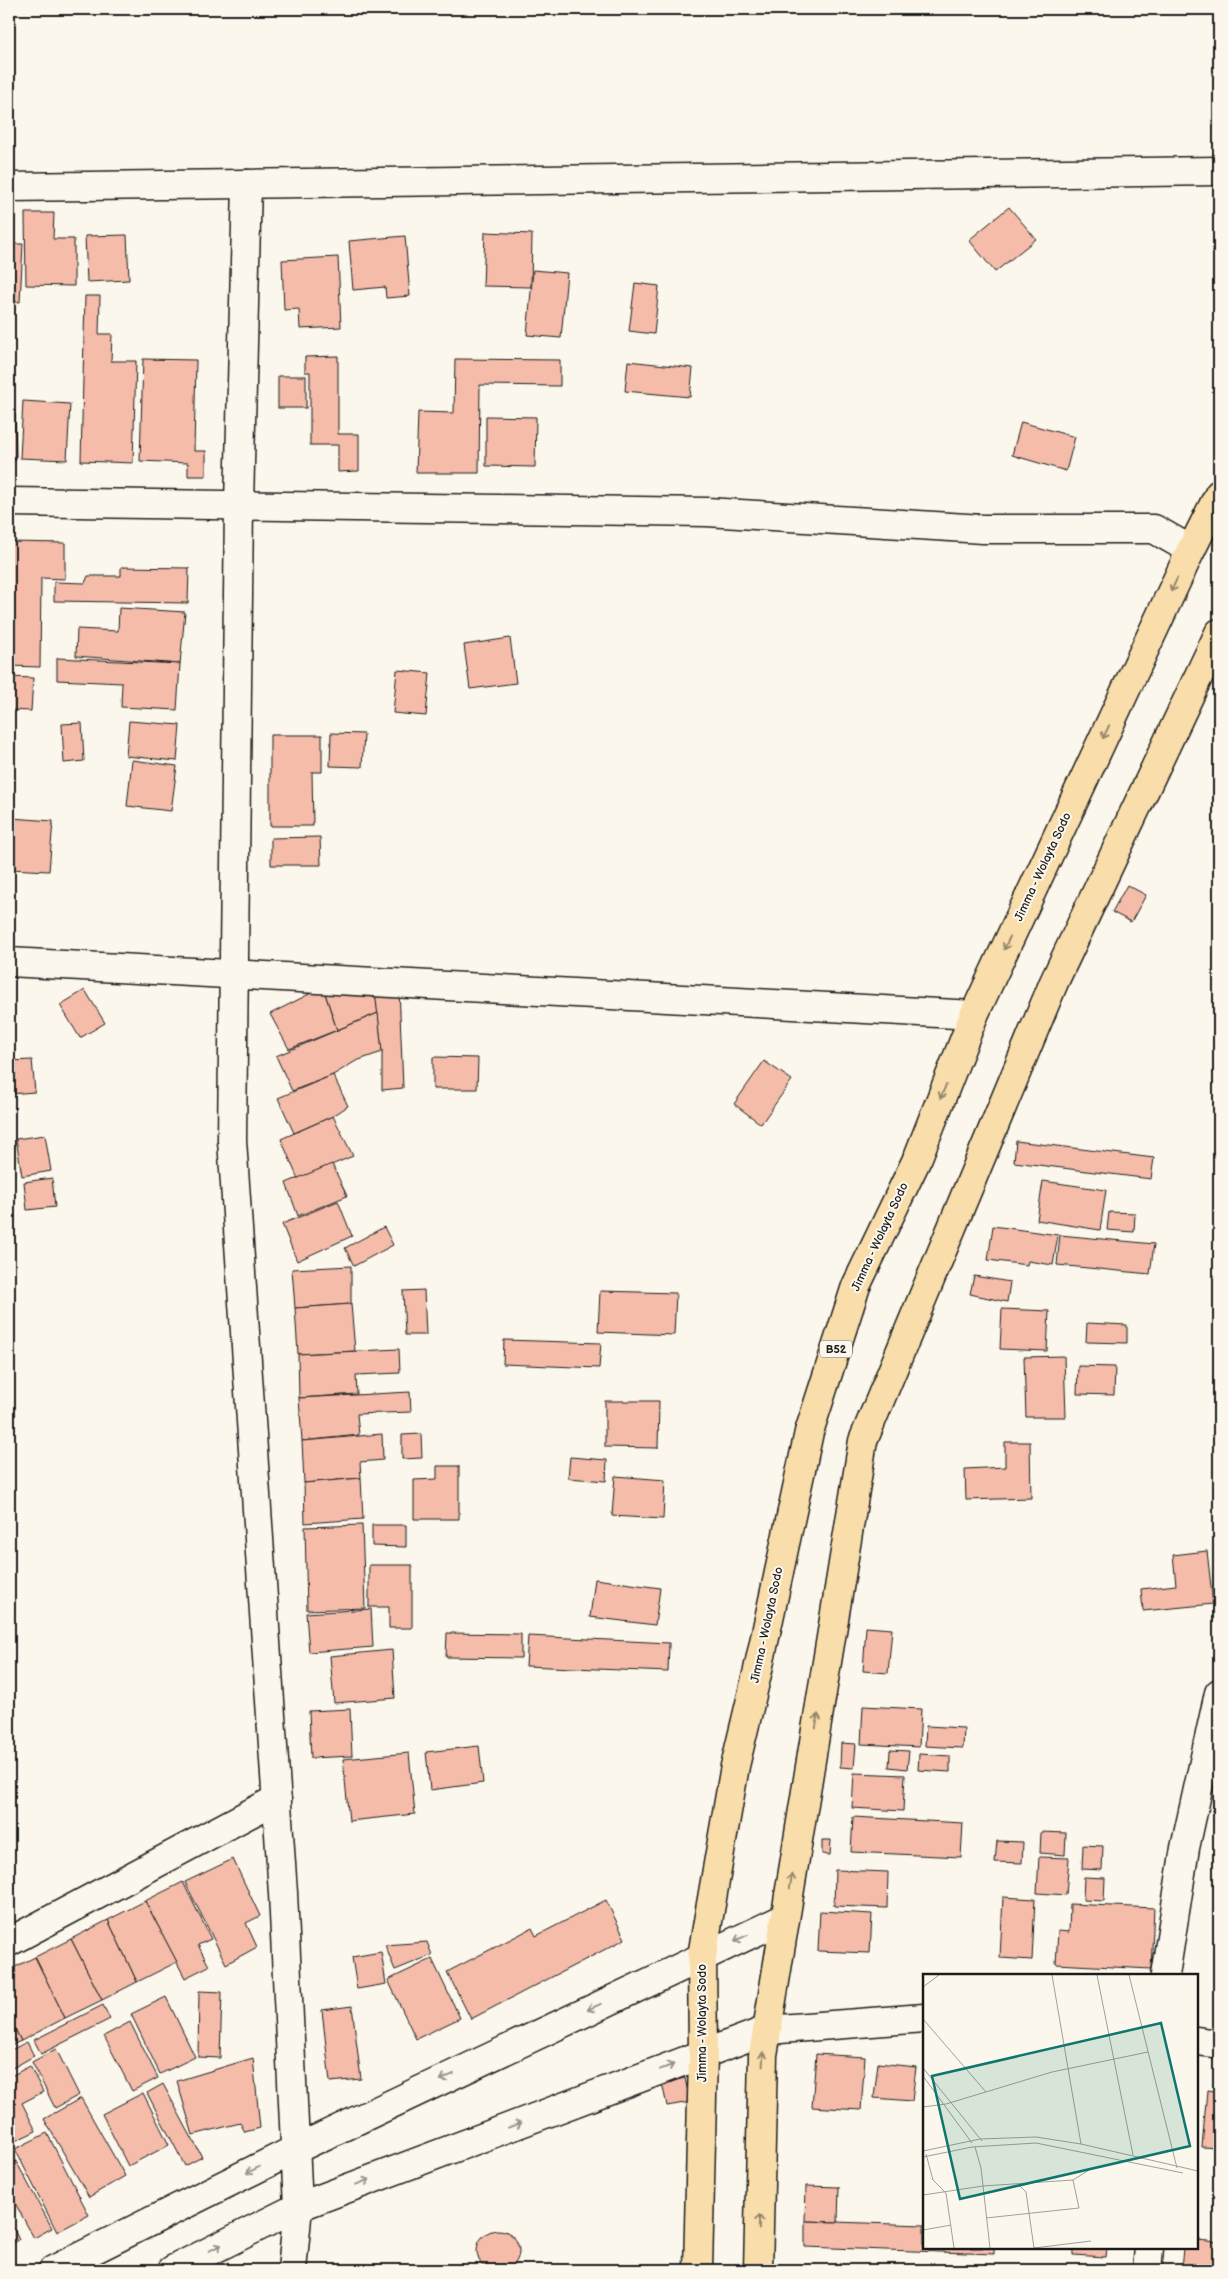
<svg xmlns="http://www.w3.org/2000/svg" width="1228" height="2279" viewBox="0 0 1228 2279" font-family="'Balsamiq Sans',sans-serif">
<rect width="100%" height="100%" fill="#fbf7ec"/>
<filter id="ink" filterUnits="userSpaceOnUse"><feTurbulence type="fractalNoise" baseFrequency=".02" numOctaves="2"/><feDisplacementMap in="SourceGraphic" scale="10" xChannelSelector="R" yChannelSelector="G"/><feConvolveMatrix kernelMatrix="1 2 1 2 8 2 1 2 1" color-interpolation-filters="sRGB"/></filter>
<g filter="url(#ink)">
<g fill="#f4bca9" stroke="#1c1c1c">
<polygon points="1009,207 1036,239 995,272 969,240"/>
<polygon points="25,213 54,213 53,239 74,239 74,286 26,285"/>
<polygon points="485,232 532,234 531,287 483,286"/>
<polygon points="127,235 129,280 87,282 85,236"/>
<polygon points="405,236 410,296 386,298 385,287 353,290 349,241"/>
<polygon points="9,244 23,244 20,302 9,301"/>
<polygon points="338,257 341,327 300,329 299,309 284,310 282,260"/>
<polygon points="533,270 567,273 561,338 527,335"/>
<polygon points="635,283 659,286 654,334 629,331"/>
<polygon points="85,296 100,296 99,334 112,334 111,361 136,361 133,463 81,461"/>
<polygon points="338,356 338,434 359,434 359,471 338,472 338,445 310,445 310,372 305,372 305,357"/>
<polygon points="143,359 196,360 194,451 206,451 206,476 188,476 188,463 140,461"/>
<polygon points="455,359 560,360 560,386 480,385 479,473 416,473 418,412 454,413"/>
<polygon points="628,361 693,368 690,397 625,391"/>
<rect x="278" y="376" width="28" height="32"/>
<polygon points="23,401 70,404 67,460 20,458"/>
<polygon points="9,414 15,414 16,460 9,460"/>
<polygon points="486,416 536,417 535,467 486,466"/>
<polygon points="1021,422 1075,437 1066,471 1012,455"/>
<polygon points="9,542 65,543 65,579 41,578 40,667 9,666"/>
<polygon points="121,567 189,568 188,603 54,601 54,582 85,583 88,576 121,576"/>
<polygon points="119,608 185,612 180,664 76,656 77,629 118,631"/>
<polygon points="510,638 516,683 470,689 464,645"/>
<polygon points="57,658 180,664 177,710 121,707 122,683 57,680"/>
<polygon points="397,670 430,673 426,716 393,713"/>
<polygon points="9,677 33,678 31,711 9,710"/>
<polygon points="129,721 180,725 177,761 126,756"/>
<polygon points="82,723 84,761 64,763 62,724"/>
<polygon points="331,733 364,734 362,767 330,766"/>
<polygon points="270,735 322,735 322,772 312,772 313,826 270,826"/>
<polygon points="132,760 177,766 171,811 127,806"/>
<polygon points="11,818 53,821 49,871 9,869"/>
<polygon points="320,837 321,865 271,865 271,838"/>
<polygon points="1127,885 1146,895 1131,922 1112,912"/>
<polygon points="323,987 337,1030 289,1049 270,1014"/>
<polygon points="323,987 375,991 378,1013 337,1030"/>
<polygon points="399,988 403,1088 382,1090 382,1052 375,991"/>
<polygon points="85,990 105,1023 80,1038 60,1005"/>
<polygon points="378,1013 382,1052 356,1061 333,1075 292,1091 276,1056"/>
<polygon points="433,1057 478,1058 477,1089 433,1089"/>
<polygon points="32,1060 35,1092 9,1094 9,1061"/>
<polygon points="764,1061 792,1080 761,1124 734,1104"/>
<polygon points="333,1075 348,1106 333,1116 294,1133 278,1098"/>
<polygon points="333,1116 353,1156 298,1179 281,1139"/>
<polygon points="45,1135 51,1171 22,1176 16,1139"/>
<polygon points="1016,1141 1154,1158 1151,1179 1014,1162"/>
<polygon points="332,1164 347,1196 298,1216 286,1183"/>
<polygon points="52,1178 55,1207 27,1210 24,1182"/>
<polygon points="1043,1181 1106,1190 1100,1230 1037,1220"/>
<polygon points="338,1201 352,1236 297,1261 282,1224"/>
<polygon points="1109,1212 1135,1213 1134,1232 1107,1230"/>
<polygon points="993,1226 1058,1235 1053,1265 1028,1261 1027,1265 988,1260"/>
<polygon points="384,1227 393,1245 354,1266 345,1248"/>
<polygon points="1060,1235 1154,1244 1150,1274 1057,1265"/>
<polygon points="351,1266 351,1304 295,1308 292,1269"/>
<polygon points="974,1276 1010,1282 1007,1302 970,1294"/>
<polygon points="424,1290 426,1335 405,1335 403,1291"/>
<polygon points="600,1291 676,1293 674,1335 598,1332"/>
<polygon points="351,1304 355,1351 298,1354 295,1308"/>
<polygon points="1002,1309 1049,1311 1047,1351 1000,1349"/>
<polygon points="1087,1323 1127,1325 1127,1343 1086,1342"/>
<polygon points="504,1340 601,1343 599,1368 503,1364"/>
<polygon points="399,1349 400,1373 356,1375 357,1394 299,1398 298,1354"/>
<polygon points="1064,1356 1066,1417 1026,1417 1024,1357"/>
<polygon points="1078,1366 1115,1367 1114,1395 1077,1394"/>
<polygon points="410,1392 411,1412 357,1414 359,1435 302,1441 299,1398"/>
<polygon points="605,1401 659,1401 658,1448 605,1447"/>
<polygon points="382,1434 383,1460 360,1462 361,1478 304,1483 302,1441"/>
<polygon points="421,1434 422,1458 402,1459 402,1435"/>
<polygon points="1005,1442 1030,1442 1031,1498 966,1500 965,1469 1005,1467"/>
<polygon points="570,1457 607,1460 606,1481 568,1478"/>
<polygon points="437,1466 459,1466 459,1519 414,1519 414,1480 437,1479"/>
<polygon points="615,1476 665,1480 663,1519 612,1516"/>
<polygon points="361,1478 363,1519 305,1523 304,1483"/>
<polygon points="362,1525 365,1608 307,1610 305,1527"/>
<polygon points="372,1525 406,1525 406,1547 372,1546"/>
<polygon points="1207,1551 1213,1604 1143,1611 1141,1589 1176,1585 1173,1555"/>
<polygon points="369,1565 412,1565 412,1628 389,1628 389,1607 369,1607"/>
<polygon points="595,1579 660,1588 655,1625 590,1617"/>
<polygon points="371,1609 373,1647 309,1652 306,1613"/>
<polygon points="866,1627 892,1629 888,1673 863,1671"/>
<polygon points="447,1633 521,1634 521,1658 446,1657"/>
<polygon points="528,1636 669,1643 668,1672 526,1666"/>
<polygon points="392,1650 395,1698 334,1703 330,1656"/>
<polygon points="863,1706 921,1709 919,1747 861,1744"/>
<polygon points="350,1709 352,1756 311,1758 309,1711"/>
<polygon points="926,1726 964,1728 963,1748 925,1746"/>
<polygon points="841,1743 856,1744 854,1768 840,1767"/>
<polygon points="479,1746 483,1783 430,1790 426,1752"/>
<polygon points="890,1750 909,1751 907,1769 889,1767"/>
<polygon points="409,1753 415,1814 349,1821 343,1759"/>
<polygon points="919,1754 950,1756 950,1772 918,1770"/>
<polygon points="854,1773 905,1775 903,1811 852,1808"/>
<polygon points="853,1817 963,1823 961,1857 851,1852"/>
<polygon points="1041,1832 1066,1833 1065,1855 1040,1853"/>
<polygon points="822,1840 831,1840 830,1855 822,1854"/>
<polygon points="997,1841 1023,1842 1022,1863 995,1862"/>
<polygon points="1083,1845 1103,1846 1102,1870 1082,1869"/>
<polygon points="1039,1857 1069,1858 1066,1895 1037,1893"/>
<polygon points="233,1859 260,1916 246,1923 257,1947 226,1964 185,1882"/>
<polygon points="835,1870 888,1872 887,1908 834,1906"/>
<polygon points="1084,1877 1105,1878 1104,1901 1083,1900"/>
<polygon points="183,1882 211,1939 198,1945 209,1966 185,1978 145,1901"/>
<polygon points="1003,1897 1035,1899 1032,1960 1000,1958"/>
<polygon points="606,1900 625,1939 471,2019 447,1972 532,1928 536,1936"/>
<polygon points="145,1901 177,1962 137,1982 108,1920"/>
<polygon points="1070,1904 1154,1908 1151,1969 1056,1964 1058,1931 1069,1932"/>
<polygon points="820,1911 872,1914 870,1953 818,1951"/>
<polygon points="108,1920 137,1982 102,2000 71,1939"/>
<polygon points="71,1939 102,2000 65,2018 35,1957"/>
<polygon points="427,1942 432,1955 395,1970 385,1945"/>
<polygon points="381,1952 386,1984 357,1989 352,1957"/>
<polygon points="35,1957 65,2018 21,2041 9,2017 9,1970"/>
<polygon points="432,1959 460,2018 416,2039 388,1980"/>
<polygon points="199,1991 222,1992 220,2058 198,2057"/>
<polygon points="166,1997 195,2057 160,2074 131,2014"/>
<polygon points="103,2005 110,2019 41,2054 34,2040"/>
<polygon points="352,2006 361,2079 330,2082 322,2010"/>
<polygon points="9,2017 21,2041 9,2046"/>
<polygon points="130,2022 158,2078 132,2091 104,2036"/>
<polygon points="27,2042 34,2056 9,2070 9,2051"/>
<polygon points="56,2049 79,2095 55,2108 32,2062"/>
<polygon points="816,2054 865,2057 861,2110 812,2107"/>
<polygon points="253,2058 260,2128 245,2132 240,2123 193,2135 177,2081"/>
<polygon points="878,2063 916,2067 912,2101 874,2098"/>
<polygon points="30,2066 43,2092 22,2103 36,2131 11,2143 9,2139 9,2077"/>
<polygon points="685,2078 690,2102 667,2106 662,2083"/>
<polygon points="163,2084 202,2157 185,2166 147,2093"/>
<polygon points="1207,2090 1219,2092 1219,2148 1202,2147"/>
<polygon points="143,2093 169,2145 128,2166 102,2114"/>
<polygon points="81,2098 125,2176 89,2197 44,2119"/>
<polygon points="47,2133 89,2215 57,2232 15,2149"/>
<polygon points="9,2148 52,2228 34,2238 9,2192"/>
<polygon points="806,2186 839,2187 838,2222 805,2221"/>
<polygon points="9,2219 19,2240 9,2245"/>
<polygon points="805,2221 924,2225 924,2248 994,2248 994,2254 805,2247"/>
<circle cx="498" cy="2251" r="21"/>
<polygon points="1197,2240 1219,2242 1217,2270 1181,2270 1183,2248 1197,2248"/>
<polygon points="1073,2248 1107,2248 1106,2257 1073,2255"/>
</g>
<g fill="none" stroke-linecap="round" stroke-linejoin="round">
<defs>
<g id="street">
<polyline points="247,184 239,504 232,1140 283,1893 298,2207 292,2270"/>
<polyline points="9,187 1219,171"/>
<polyline points="9,502 707,512 983,529 1154,529 1191,550"/>
<polyline points="9,962 974,1015"/>
<polyline points="9,1942 277,1799"/>
<polyline points="1165,1975 1185,1848 1219,1693"/>
<polyline points="767,2030 924,2018"/>
<polyline points="1197,2041 1219,2044"/>
<polyline points="1147,2270 1149,2248"/>
</g>
<g id="secondary">
<polyline points="53,2270 294,2150 785,1918"/>
<polyline points="172,2270 298,2207 767,2030"/>
</g>
<g id="highway">
<polyline points="698,2270 703,2054 702,1956 735,1766 758,1670 809,1432 856,1286 918,1157 974,1015 1191,550 1219,494"/>
<polyline points="758,2270 763,2055 863,1441 1054,982 1219,633"/>
</g>
</defs>
<use href="#street" stroke="#1c1c1c" stroke-width="31"/>
<use href="#secondary" stroke="#1c1c1c" stroke-width="31"/>
<use href="#highway" stroke="#1c1c1c" stroke-width="31"/>
<use href="#street" stroke="#fbf7ec" stroke-width="28"/>
<use href="#secondary" stroke="#fbf7ec" stroke-width="28"/>
<use href="#highway" stroke="#f9deab" stroke-width="28"/>
</g>
<defs><path id="oneway-shaft" d="M-6 0H5M1.5-3L5.5 0L1.5 3" fill="none" stroke-width="1.6" stroke-linecap="round" stroke-linejoin="round" transform="scale(1.25)"/></defs>
<g stroke="#96876b">
<use href="#oneway-shaft" transform="translate(1174 585) rotate(115)"/>
<use href="#oneway-shaft" transform="translate(1106 732) rotate(115)"/>
<use href="#oneway-shaft" transform="translate(1007 943) rotate(115)"/>
<use href="#oneway-shaft" transform="translate(943 1092) rotate(112)"/>
<use href="#oneway-shaft" transform="translate(817 1721) rotate(-81)"/>
<use href="#oneway-shaft" transform="translate(791 1881) rotate(-81)"/>
<use href="#oneway-shaft" transform="translate(763 2059) rotate(-87)"/>
<use href="#oneway-shaft" transform="translate(759 2222) rotate(-89)"/>
</g>
<g stroke="#97948e">
<use href="#oneway-shaft" transform="translate(741 1938) rotate(155)"/>
<use href="#oneway-shaft" transform="translate(594 2007) rotate(155)"/>
<use href="#oneway-shaft" transform="translate(667 2067) rotate(-21)"/>
<use href="#oneway-shaft" transform="translate(447 2077) rotate(155)"/>
<use href="#oneway-shaft" transform="translate(515 2125) rotate(-21)"/>
<use href="#oneway-shaft" transform="translate(253 2170) rotate(153)"/>
<use href="#oneway-shaft" transform="translate(363 2182) rotate(-21)"/>
<use href="#oneway-shaft" transform="translate(215 2248) rotate(-27)"/>
</g>
</g>
<g text-anchor="middle" dominant-baseline="central" stroke-width="4" stroke-linejoin="round" paint-order="stroke">
<rect fill="#fbf7ec" stroke="#5f5e5a" stroke-width="1" x="820" y="1340.5" width="32" height="17" rx="4"/>
<g font-size="11" font-weight="bold" fill="#1c1c1c">
<text x="836" y="1349">B52</text>
</g>
<g font-size="12" fill="#1c1c1c" stroke="#fbf7ec">
<text transform="translate(1043 867) rotate(-65)">Jimma - Wolayta Sodo</text>
<text transform="translate(880 1237) rotate(-65)">Jimma - Wolayta Sodo</text>
<text transform="translate(767 1625) rotate(-78)">Jimma - Wolayta Sodo</text>
<text transform="translate(702 2023) rotate(-90)">Jimma - Wolayta Sodo</text>
</g>
</g>
<g transform="translate(923 1974)">
<rect width="275" height="275" fill="#fbf7ec"/>
<path fill="none" stroke="#a29f99" stroke-width="1" d="M129 1 158 170M174 1 210 181M206 1 254 194M0 13 16 1M0 45 63 118M0 94 59 167M0 102 49 169M0 133 23 130 129 98 225 78M52 173 58 194 67 274M0 177 57 165 113 163 158 170 275 197M3 180 10 206 23 219 31 274M0 183 49 173 113 169 260 199M96 211 103 218 111 274 168 267M0 221 60 212 150 206 166 196M63 244 156 234 150 206M0 256 28 251"/>
<path fill="#0f766e" fill-opacity="0.15" stroke="#0f766e" stroke-width="2.5" d="M238 49 267 172 37 225 9 102Z"/>
<rect width="275" height="275" fill="none" stroke="#1c1c1c" stroke-width="2.5"/>
</g>
<rect width="1228" height="2279" fill="none" stroke="#fbf7ec" stroke-width="30"/>
<rect x="15" y="15" width="1198" height="2249" fill="none" stroke="#1c1c1c" stroke-width="2" filter="url(#ink)"/>
</svg>
